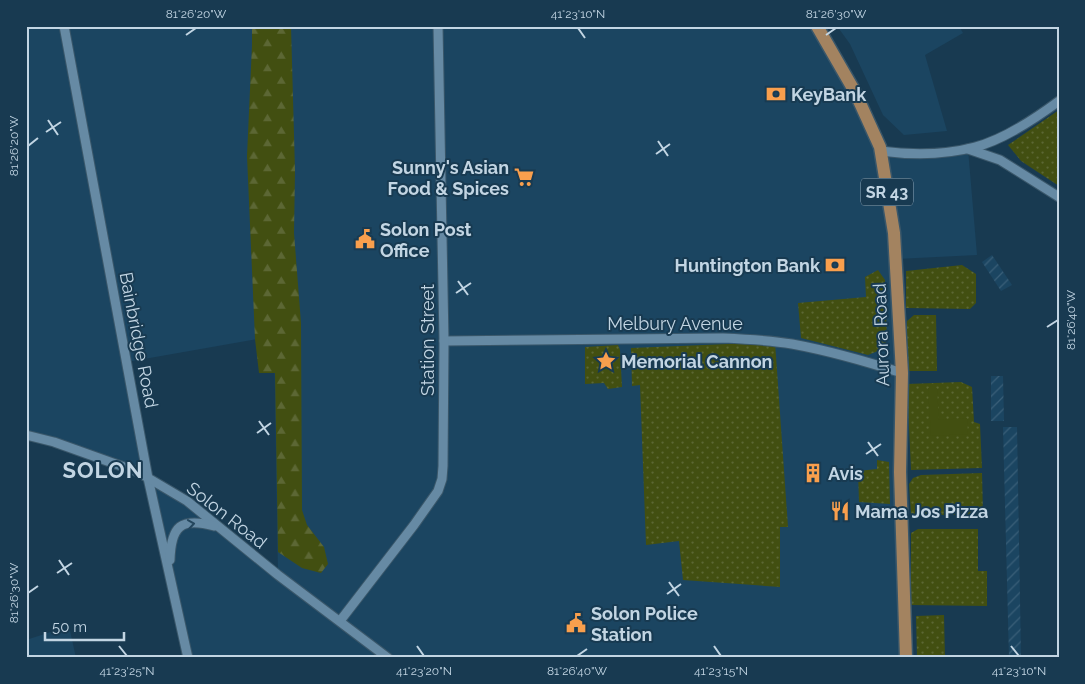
<svg xmlns="http://www.w3.org/2000/svg" width="1085" height="684" viewBox="0 0 1085 684" font-family="Raleway,sans-serif">
<defs>
<pattern id="industrial-furrows" width="10" height="10" patternUnits="userSpaceOnUse" patternTransform="scale(1.25)"><rect width="10" height="10" fill="#1b4561"/><path d="M-1 1l2-2M0 10L10 0M9 11l2-2" fill="none" stroke="#3a5f78"/></pattern>
<pattern id="grass-dots" width="8" height="8" patternUnits="userSpaceOnUse" patternTransform="scale(1.25)"><rect width="8" height="8" fill="#424f11"/><path d="M2 2h.1M6 6h.1" fill="none" stroke="#5c6734" stroke-width="1.8" stroke-linecap="round"/></pattern>
<pattern id="forest-firs" width="22" height="20" patternUnits="userSpaceOnUse" patternTransform="scale(1.25)"><rect width="22" height="20" fill="#424f11"/><path d="M5 1l3.5 6h-7zM16 11l3.5 6h-7z" fill="#5c6734"/></pattern>
</defs>
<rect width="100%" height="100%" fill="#183a51"/>
<g fill="#1b4561" fill-rule="evenodd">
<path d="M26 26H817L880 151 968 149 977 255 896 259 906 658H188L148 478 26 435ZM274 336 278 575 187 501 148 478 127 362Z"/>
<polygon points="837,26 959,26 963,33 925,55 947,131 904,135 883,115 850,44"/>
<polygon points="69,626 76,658 26,658 26,640"/>
</g>
<g fill="url(#industrial-furrows)">
<polygon points="992,255 1012,285 1001,291 982,262"/>
<polygon points="991,376 1003,376 1004,421 991,421"/>
<polygon points="1003,427 1017,427 1021,658 1009,658"/>
</g>
<g fill="url(#grass-dots)">
<polygon points="1059,110 1059,186 1021,161 1008,145"/>
<polygon points="962,265 976,274 976,303 970,309 906,308 906,271"/>
<polygon points="878,270 885,280 887,340 883,349 868,355 801,338 798,303 866,297 865,277"/>
<polygon points="914,315 936,315 937,371 907,371 907,321"/>
<polygon points="775,342 788,527 780,527 780,587 683,580 679,541 646,545 640,385 632,386 631,348"/>
<polygon points="618,345 620,350 622,387 608,389 604,383 585,384 585,347"/>
<polygon points="961,382 972,387 974,422 980,424 982,468 911,470 907,384"/>
<polygon points="877,460 889,462 890,504 859,502 858,471 877,469"/>
<polygon points="982,473 983,515 911,515 909,484 913,478 921,475"/>
<polygon points="918,529 978,529 978,571 987,571 987,606 911,605 911,533"/>
<polygon points="944,615 945,658 917,658 916,616"/>
</g>
<polygon fill="url(#forest-firs)" points="252,26 291,26 295,171 294,233 301,323 302,510 307,525 324,547 328,564 321,573 302,568 278,552 275,373 259,373 255,339 247,156 252,45"/>
<polygon fill="#424f11" points="928,388 937,388 939,420 967,418 968,434 931,436"/>
<g fill="none" stroke-linecap="round" stroke-linejoin="round">
<defs>
<g id="minor">
<polyline points="64,26 148,478 188,658"/>
<polyline points="968,149 1000,160 1059,197"/>
<path d="M880 151C911 155 945 155 975 147 1003 140 1036 118 1059 101"/>
<path d="M444 341 723 338C746 339 769 340 792 344 830 351 865 361 902 373"/>
<polyline points="26,435 54,442 138,472 187,501 278,575 388,658"/>
<path d="M170 560C171 526 181 517 214 526"/>
<polyline points="340,621 414,525 438,491 442,479 443,466 444,341 438,26"/>
</g>
<polyline id="major" points="817,26 855,92 880,147 894,233 902,373 900,472 906,658"/>
</defs>
<use href="#minor" stroke="#3a576a" stroke-width="11"/>
<use href="#major" stroke="#3a576a" stroke-width="15"/>
<use href="#minor" stroke="#668aa4" stroke-width="9"/>
<use href="#major" stroke="#a38360" stroke-width="12"/>
</g>
<defs><path id="oneway-chevron" d="M-2-3.5L2.5 0L-2 3.5" fill="none" stroke-width="1.6" stroke-linecap="round" stroke-linejoin="round" transform="scale(1.25)"/></defs>
<use stroke="#24465d" href="#oneway-chevron" transform="translate(191 524) rotate(-8)"/>
<path fill="none" stroke="#c2d5e3" stroke-width="2" d="M578 28 585 38M186 35 196 28M826 35 836 28M48 120 58 135M46 132 61 122M658 141 668 156M28 146 38 138M656 154 670 144M458 281 468 295M456 293 471 283M1047 327 1058 320M259 421 269 435M257 433 271 423M868 442 878 456M866 454 881 444M59 560 69 575M57 573 72 563M669 582 679 596M28 593 38 586M667 594 681 584M119 646 127 656M417 646 424 656M714 646 721 656M1011 646 1019 656M577 656 587 649"/>
<defs>
<symbol id="bank-bare" viewBox="-9 -9 18 18"><path d="M-6-4H6V4H-6ZM0-2.3a2.3 2.3 0 1 0 0 4.6a2.3 2.3 0 1 0 0-4.6Z" fill="#f99f4d" stroke="#183a51" stroke-width="2.5" paint-order="stroke"/></symbol>
<symbol id="supermarket-bare" viewBox="-9 -9 18 18"><path d="M-6-5.5h2.5l.6 2H6L4.5 2H-2.5L-4.4-4H-6ZM-1.5 3.2a1.3 1.3 0 1 0 .1 0ZM3 3.2a1.3 1.3 0 1 0 .1 0Z" fill="#f99f4d" stroke="#183a51" stroke-width="2.5" paint-order="stroke"/></symbol>
<symbol id="civic-bare" viewBox="-9 -9 18 18"><path d="M-.6-6.5H3V-4.5H.6V-3L4-1V1h2V6H-6V1h2V-1L-.6-3ZM-1.2 2.5V6h2.4V2.5Z" fill="#f99f4d" stroke="#183a51" stroke-width="2.5" paint-order="stroke"/></symbol>
<symbol id="sight-bare" viewBox="-9 -9 18 18"><path d="M0-6L1.8-2.2L6-1.7L2.9 1.2L3.7 5.4L0 3.3L-3.7 5.4L-2.9 1.2L-6-1.7L-1.8-2.2Z" fill="#f99f4d" stroke="#183a51" stroke-width="2.5" paint-order="stroke"/></symbol>
<symbol id="building-bare" viewBox="-9 -9 18 18"><path d="M-4-6H4V6H1V3H-1V6H-4ZM-2.5-4.3h1.7v1.8h-1.7ZM.8-4.3h1.7v1.8H.8ZM-2.5-1h1.7V.8h-1.7ZM.8-1h1.7V.8H.8Z" fill="#f99f4d" stroke="#183a51" stroke-width="2.5" paint-order="stroke"/></symbol>
<symbol id="restaurant-bare" viewBox="-9 -9 18 18"><path d="M-5-6h1v4h1v-4h1v4h1v-4h1v5L-1.5 .5V6h-2V.5L-5-1ZM5-6V6H3V1.5H1.5Q1.5-4 5-6Z" fill="#f99f4d" stroke="#183a51" stroke-width="2.5" paint-order="stroke"/></symbol>
</defs>
<g fill-rule="evenodd">
<use href="#bank-bare" x="762" y="80" width="28" height="28"/>
<use href="#supermarket-bare" x="510" y="163" width="28" height="28"/>
<use href="#civic-bare" x="351" y="225" width="28" height="28"/>
<use href="#bank-bare" x="821" y="251" width="28" height="28"/>
<use href="#sight-bare" x="592" y="347" width="28" height="28"/>
<use href="#building-bare" x="799" y="459" width="28" height="28"/>
<use href="#restaurant-bare" x="826" y="497" width="28" height="28"/>
<use href="#civic-bare" x="562" y="609" width="28" height="28"/>
</g>
<g text-anchor="middle" dominant-baseline="central" stroke-width="4" stroke-linejoin="round" paint-order="stroke">
<rect fill="#183a51" stroke="#8fa6b7" stroke-width="1" x="861" y="178.5" width="52" height="27" rx="4"/>
<g font-size="16" font-weight="bold" fill="#c2d5e3">
<text x="887" y="192">SR 43</text>
</g>
<g font-size="18" font-weight="bold" fill="#c2d5e3" stroke="#183a51" text-anchor="start">
<text x="791" y="94">KeyBank</text>
<text x="509" y="167" text-anchor="end">Sunny's Asian<tspan x="509" dy="21">Food &amp; Spices</tspan></text>
<text x="380" y="229">Solon Post<tspan x="380" dy="21">Office</tspan></text>
<text x="820" y="265" text-anchor="end">Huntington Bank</text>
<text x="621" y="361">Memorial Cannon</text>
<text x="828" y="473">Avis</text>
<text x="855" y="511">Mama Jos Pizza</text>
<text x="591" y="613">Solon Police<tspan x="591" dy="21">Station</tspan></text>
</g>
<g font-size="18" fill="#c2d5e3" stroke="#183a51">
<text x="675" y="323">Melbury Avenue</text>
<text transform="translate(881 335) rotate(-92)">Aurora Road</text>
<text transform="translate(139 340) rotate(79)">Bainbridge Road</text>
<text transform="translate(427 340) rotate(-90)">Station Street</text>
<text transform="translate(227 515) rotate(38)">Solon Road</text>
</g>
<g font-size="22" font-weight="bold" letter-spacing="1" fill="#c2d5e3" stroke="#183a51">
<text x="103" y="470">SOLON</text>
</g>
</g>
<rect width="1085" height="684" fill="none" stroke="#183a51" stroke-width="55"/>
<path d="M45 632v8h79v-8" fill="none" stroke="#c2d5e3" stroke-width="2.5"/>
<text x="52" y="632" font-size="15" fill="#c2d5e3" stroke="#183a51" stroke-width="4" paint-order="stroke">50 m</text>
<rect x="28" y="28" width="1030" height="628" fill="none" stroke="#c2d5e3" stroke-width="2"/>
<g font-size="12" text-anchor="middle" fill="#c2d5e3">
<text x="196" y="18">81°26'20"W</text>
<text x="578" y="18">41°23'10"N</text>
<text x="836" y="18">81°26'30"W</text>
<text transform="translate(14 146) rotate(-90)" y="4">81°26'20"W</text>
<text transform="translate(1071 320) rotate(-90)" y="4">81°26'40"W</text>
<text transform="translate(14 593) rotate(-90)" y="4">81°26'30"W</text>
<text x="127" y="675">41°23'25"N</text>
<text x="424" y="675">41°23'20"N</text>
<text x="577" y="675">81°26'40"W</text>
<text x="721" y="675">41°23'15"N</text>
<text x="1019" y="675">41°23'10"N</text>
</g>
</svg>
